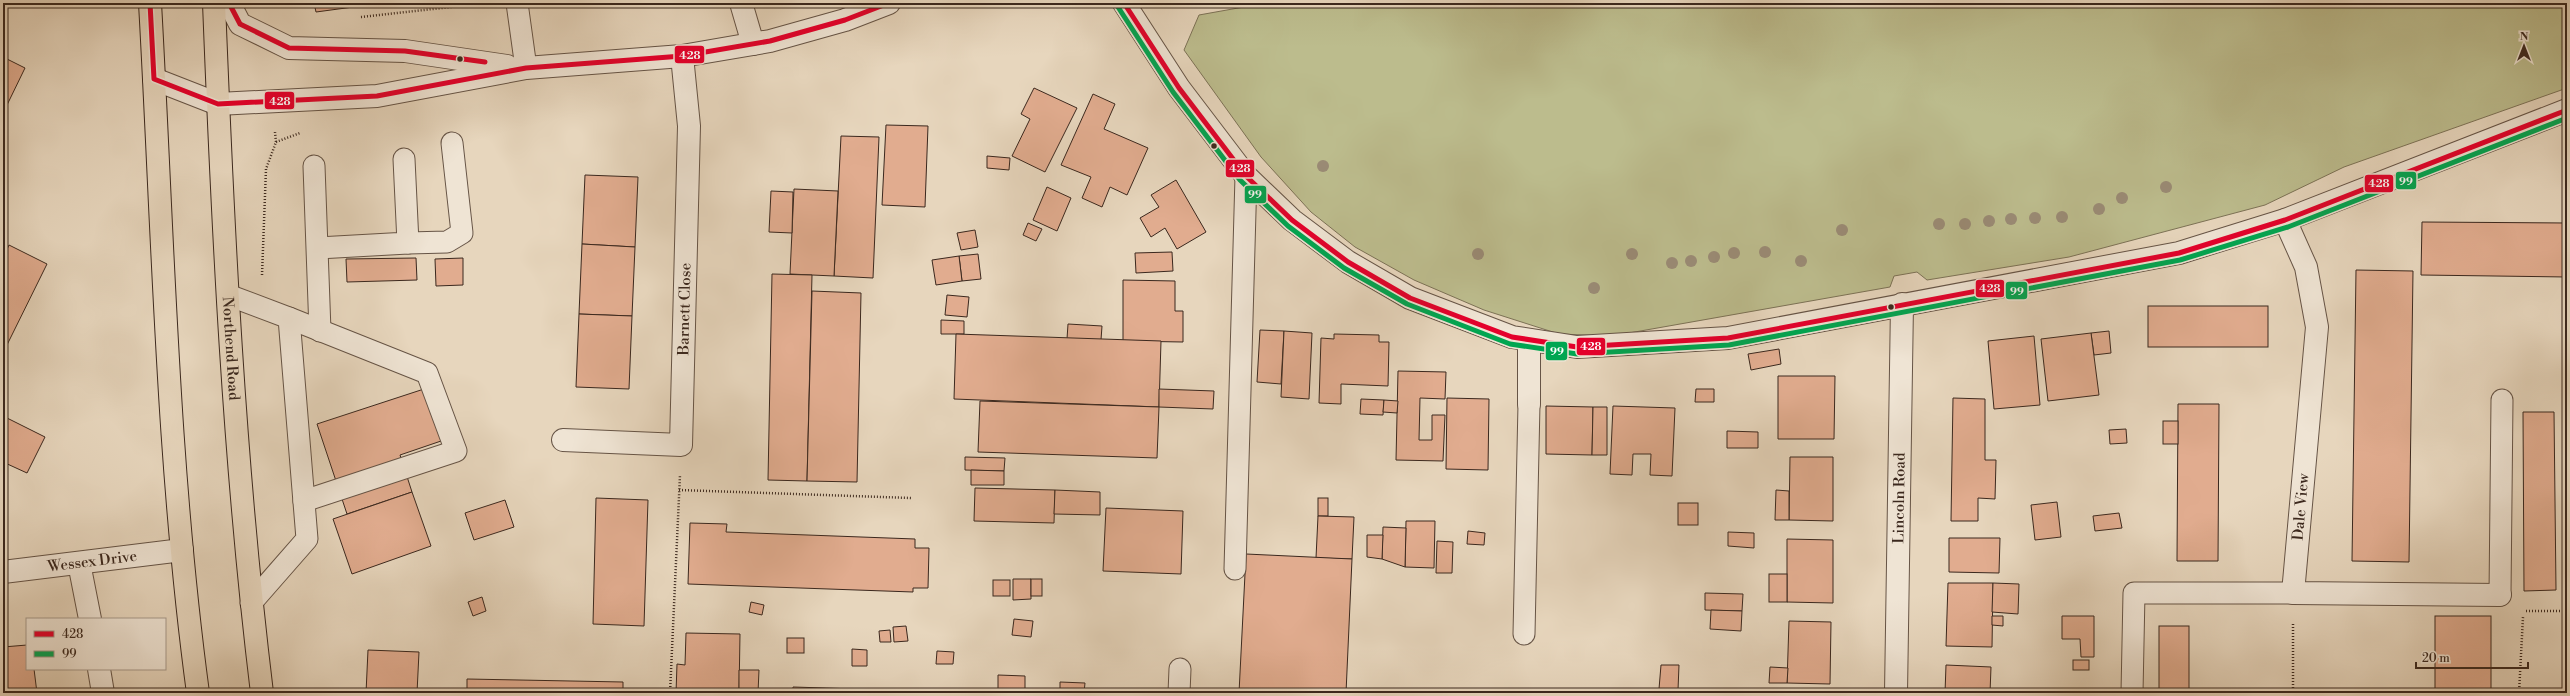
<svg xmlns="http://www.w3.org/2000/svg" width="2570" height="696" viewBox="0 0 2570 696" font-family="'Libre Bodoni',serif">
<rect width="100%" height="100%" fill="#e7d6bd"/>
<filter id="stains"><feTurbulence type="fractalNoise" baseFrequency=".005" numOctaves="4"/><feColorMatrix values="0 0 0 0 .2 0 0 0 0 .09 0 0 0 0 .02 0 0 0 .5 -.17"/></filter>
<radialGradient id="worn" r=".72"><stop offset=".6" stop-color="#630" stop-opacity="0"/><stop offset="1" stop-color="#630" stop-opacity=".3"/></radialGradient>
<polygon fill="#bcbc8d" stroke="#7c7256" points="1266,3 2567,3 2567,88 2344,167 2265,205 2069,257 1927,280 1917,272 1894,276 1890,287 1612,336 1559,334 1484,310 1414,280 1355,247 1311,212 1261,157 1184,50 1199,15"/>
<g fill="#e1ac8f" stroke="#3b281e">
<polygon points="314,3 383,3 316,12"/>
<polygon points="3,57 25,68 7,105 3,103"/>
<polygon points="1034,88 1077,108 1045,172 1012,156 1030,119 1021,114"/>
<polygon points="1093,94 1115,104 1104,129 1148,148 1127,195 1110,187 1102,207 1082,198 1091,177 1061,165"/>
<polygon points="886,125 928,126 925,207 882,205"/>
<polygon points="841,136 879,137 873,278 834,276"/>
<polygon points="987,156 1010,158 1009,170 987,168"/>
<polygon points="585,175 638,177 635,247 582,244"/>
<polygon points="1176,180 1206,232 1177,249 1165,228 1151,237 1140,218 1159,207 1151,195"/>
<polygon points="1047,187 1071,198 1057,231 1033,220"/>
<polygon points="794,189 838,191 834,276 790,274"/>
<polygon points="771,191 793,192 792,233 769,232"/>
<polygon points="2422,222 2567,223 2567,277 2421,275"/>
<polygon points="1028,223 1042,229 1036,241 1023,235"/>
<polygon points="975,230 978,247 961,250 957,233"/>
<polygon points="582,244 635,247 632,316 579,314"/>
<polygon points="9,245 47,264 3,353 3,258"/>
<polygon points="1172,252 1173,271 1136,273 1135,253"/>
<polygon points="978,254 981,279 962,281 959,256"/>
<polygon points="959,256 962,281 936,285 932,260"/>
<polygon points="416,258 417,280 347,282 346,259"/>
<polygon points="463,258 463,285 436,286 435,259"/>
<polygon points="2356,270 2413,271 2409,562 2352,561"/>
<polygon points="772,274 812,275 807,481 768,480"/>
<polygon points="1123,280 1175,281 1175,311 1183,311 1183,342 1123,341"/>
<polygon points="812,291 861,293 857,482 807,481"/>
<polygon points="947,295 969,297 967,317 945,315"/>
<rect x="2148" y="306" width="120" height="41"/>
<polygon points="579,314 632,316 629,389 576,387"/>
<polygon points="941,320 964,321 964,334 941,334"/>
<polygon points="1068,324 1102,326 1101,340 1067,339"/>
<polygon points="1260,330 1284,331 1281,384 1257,382"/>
<polygon points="1284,331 1312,333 1309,399 1281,397"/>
<polygon points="2109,331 2111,353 2094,355 2091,333"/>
<polygon points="2091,333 2099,395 2048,401 2041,339"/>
<polygon points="956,334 1161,341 1159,407 954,399"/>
<polygon points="1334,334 1379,335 1379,342 1389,342 1388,386 1341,384 1341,404 1319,403 1321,338 1334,339"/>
<polygon points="2034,336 2040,405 1994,409 1988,341"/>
<polygon points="1779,349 1781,364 1751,370 1748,354"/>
<polygon points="1398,371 1446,372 1445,399 1420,398 1419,440 1432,440 1432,415 1445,415 1443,461 1396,460"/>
<polygon points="1778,376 1835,376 1834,439 1778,439"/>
<polygon points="427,388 444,440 400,455 412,492 347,514 317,424"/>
<polygon points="1159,389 1214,391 1213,409 1159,407"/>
<polygon points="1696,389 1714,389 1714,402 1695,402"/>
<polygon points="1447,398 1489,399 1488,470 1446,469"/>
<polygon points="1953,398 1985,399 1985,460 1996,460 1995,499 1978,498 1978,521 1951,521"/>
<polygon points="1361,399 1384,400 1383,415 1360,414"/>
<polygon points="1384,400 1398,401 1397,413 1383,412"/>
<polygon points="980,401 1159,407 1157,458 978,452"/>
<polygon points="2178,404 2219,404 2218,561 2177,561"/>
<polygon points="1546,406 1593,407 1592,455 1546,454"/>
<polygon points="1613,406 1675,408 1672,476 1650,475 1651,454 1633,454 1632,475 1610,474"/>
<polygon points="1593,407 1607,407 1607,455 1592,455"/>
<polygon points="2523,412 2554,412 2556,590 2524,591"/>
<polygon points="3,416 45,437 27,473 3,462"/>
<rect x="2163" y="421" width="15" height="23"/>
<polygon points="2126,429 2127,443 2110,444 2109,430"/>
<polygon points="1727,431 1758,432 1758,448 1727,448"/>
<polygon points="965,457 1005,458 1004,471 965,470"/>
<polygon points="1790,457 1833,457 1833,521 1789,520"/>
<polygon points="971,470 1004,471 1004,485 971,485"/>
<polygon points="975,488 1055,490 1054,523 974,521"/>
<polygon points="1055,490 1100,492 1100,515 1054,514"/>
<polygon points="1776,490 1789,491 1789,520 1775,520"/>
<polygon points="412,492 431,546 352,574 333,519"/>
<polygon points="596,498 648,500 644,626 593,624"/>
<rect x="1318" y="498" width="10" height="18"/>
<polygon points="505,500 514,527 474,540 465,513"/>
<polygon points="2057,502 2061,537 2035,540 2031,505"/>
<rect x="1678" y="503" width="20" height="22"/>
<polygon points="1106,508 1183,511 1181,574 1103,571"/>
<polygon points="2119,513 2122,528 2095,531 2093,516"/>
<polygon points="1318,516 1354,517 1352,559 1316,558"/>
<polygon points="1406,521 1435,521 1434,568 1405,567"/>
<polygon points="690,523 727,524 726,532 915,539 915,548 929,548 928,588 913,588 913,592 688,584"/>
<polygon points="1383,527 1406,528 1405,567 1382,559"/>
<polygon points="1468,531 1485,533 1484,545 1467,544"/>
<polygon points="1728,532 1754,533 1754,548 1728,546"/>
<polygon points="1367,535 1383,535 1382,559 1367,557"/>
<polygon points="1949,538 2000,538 1999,573 1949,572"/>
<polygon points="1787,539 1833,540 1833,603 1787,602"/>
<polygon points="1437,541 1453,542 1452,573 1436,573"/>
<polygon points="1246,554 1352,559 1346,693 1239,693"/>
<rect x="1769" y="574" width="18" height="28"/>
<polygon points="1013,579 1031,579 1031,599 1013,600"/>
<rect x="1031" y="579" width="11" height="17"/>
<rect x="993" y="580" width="17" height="16"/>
<polygon points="1948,583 1993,583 1992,647 1946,646"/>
<polygon points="1993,583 2019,584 2018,614 1992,612"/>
<polygon points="1705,593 1743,594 1742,611 1705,610"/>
<polygon points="482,597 486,611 473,616 468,602"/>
<polygon points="751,602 764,605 762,615 749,612"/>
<polygon points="1711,610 1742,611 1741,631 1710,629"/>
<polygon points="1992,616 2003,616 2003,626 1992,625"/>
<polygon points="2062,616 2094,616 2094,657 2081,657 2080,639 2062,639"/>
<rect x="2435" y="616" width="56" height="77"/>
<polygon points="1014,619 1033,621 1031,637 1012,635"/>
<polygon points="1789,621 1831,622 1830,684 1787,683"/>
<polygon points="906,626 908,641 894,642 893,627"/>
<rect x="2159" y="626" width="30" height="67"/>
<polygon points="890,630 891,642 880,642 879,631"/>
<polygon points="686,633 740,634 739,693 676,693 677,664 685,665"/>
<rect x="787" y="638" width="17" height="15"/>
<polygon points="27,645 27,669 34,669 37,693 3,693 3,647"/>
<polygon points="852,649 867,650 867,666 852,666"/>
<polygon points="368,650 419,652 417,693 366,693"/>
<polygon points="937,651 954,652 953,664 936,664"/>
<rect x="2073" y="660" width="16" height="10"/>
<polygon points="1661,665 1679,665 1678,690 1659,689"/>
<polygon points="1946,665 1991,667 1990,693 1945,693"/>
<polygon points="1770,667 1788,668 1787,683 1769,683"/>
<polygon points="739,670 759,670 758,693 739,693"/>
<polygon points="998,675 1025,676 1025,693 998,693"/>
<polygon points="467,679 623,682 623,693 467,693"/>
<polygon points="1060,682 1085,683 1084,693 1060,693"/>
<polygon points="793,687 920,691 920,693 793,693"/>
</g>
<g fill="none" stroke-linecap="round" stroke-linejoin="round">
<defs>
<g id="service">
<polyline points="517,3 526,68"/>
<polyline points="314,166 320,331"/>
<polyline points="408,243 447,242 462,233 452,143"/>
<polyline points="318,248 408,243 404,159"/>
<polyline points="228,295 289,318 307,539 251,603"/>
<polyline points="289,318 427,373 456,451 304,501"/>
<polyline points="1235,569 1246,176"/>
<polyline points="2500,595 2502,400"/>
<polyline points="1524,634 1529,404"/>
<polyline points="1179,693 1180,669"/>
<polyline points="2132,693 2134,593 2293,593"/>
</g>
<g id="minor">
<polyline points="741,3 753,44"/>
<polyline points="2285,220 2306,267 2317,327 2293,593 2500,595"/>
<polyline points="1529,404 1529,340"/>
<path id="s1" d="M563 440 681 445 689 126 682 56"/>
<polyline points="79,563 90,619"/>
<path id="s2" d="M3 572 182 550"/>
<polyline points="99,669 103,693"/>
<path id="s3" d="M1896 693 1902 304"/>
</g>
<g id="tertiary">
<polyline points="229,3 240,24 289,48 405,51 507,66"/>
<polyline points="1124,3 1179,88 1246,176 1292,220 1348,262 1410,298 1512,337 1577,347 1728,338 2179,253 2285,220 2567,110"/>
<polyline points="154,79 218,104 377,96 526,68 682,56 770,41 845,20 889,3"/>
</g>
<g id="primary">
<path d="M150 3C163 233 167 464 198 693"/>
<path id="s4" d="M214 3C223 233 234 464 262 693"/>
</g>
</defs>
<use href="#service" stroke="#665446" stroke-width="23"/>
<use href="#minor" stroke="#665446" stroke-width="24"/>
<use href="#tertiary" stroke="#665446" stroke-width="24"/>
<use href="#primary" stroke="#3b281e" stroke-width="24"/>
<g stroke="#3b281e" stroke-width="2.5" stroke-dasharray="1 2" stroke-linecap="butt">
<polyline points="361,17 487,3"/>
<polyline points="276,142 300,133"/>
<polyline points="262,275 266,169 276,142 275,132"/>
<polyline points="679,490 911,498"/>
<polyline points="2526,611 2567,611"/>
<polyline points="2293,624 2293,693"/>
<polyline points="670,693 680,475"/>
<polyline points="2519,693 2523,617"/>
</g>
<use href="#service" stroke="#efe4d4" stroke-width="21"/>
<use href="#minor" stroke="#efe4d4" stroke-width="22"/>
<use href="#tertiary" stroke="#efe4d4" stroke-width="22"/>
<use href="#primary" stroke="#e7d6bd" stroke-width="22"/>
<defs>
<g id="bus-1">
<polyline points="150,3 154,79 218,104 377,96 526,68 682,56 770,41 845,20 889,3"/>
<polyline points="229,3 240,24 289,48 405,51 485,62"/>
<polyline points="1124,3 1179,88 1246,176 1292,220 1348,262 1410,298 1512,337 1577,347 1728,338 2179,253 2285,220 2567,110"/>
</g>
<polyline id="bus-2" points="1118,7 1173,92 1240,180 1288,226 1344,268 1407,304 1510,344 1577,354 1729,345 2180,260 2288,227 2567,118"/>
</defs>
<use href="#bus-1" stroke="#efe4d4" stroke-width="8"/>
<use href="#bus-2" stroke="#efe4d4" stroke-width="8"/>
<use href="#bus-1" stroke="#e4002b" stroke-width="5"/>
<use href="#bus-2" stroke="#00a651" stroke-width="5"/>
</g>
<g fill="#9a8b75">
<circle cx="1323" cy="166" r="6"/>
<circle cx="2166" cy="187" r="6"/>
<circle cx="2122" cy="198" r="6"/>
<circle cx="2099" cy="209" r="6"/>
<circle cx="2062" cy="217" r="6"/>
<circle cx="2035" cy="218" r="6"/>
<circle cx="2011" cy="219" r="6"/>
<circle cx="1989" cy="221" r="6"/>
<circle cx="1939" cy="224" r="6"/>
<circle cx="1965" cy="224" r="6"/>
<circle cx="1842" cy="230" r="6"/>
<circle cx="1765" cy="252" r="6"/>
<circle cx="1734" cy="253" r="6"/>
<circle cx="1478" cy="254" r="6"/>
<circle cx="1632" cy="254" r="6"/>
<circle cx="1714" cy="257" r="6"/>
<circle cx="1691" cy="261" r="6"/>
<circle cx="1801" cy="261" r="6"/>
<circle cx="1672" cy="263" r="6"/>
<circle cx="1594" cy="288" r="6"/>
</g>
<g fill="#3b281e" stroke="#efe4d4" stroke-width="1.5">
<circle cx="460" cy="59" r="3.5"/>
<circle cx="1214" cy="146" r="3.5"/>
<circle cx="1891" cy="307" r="3.5"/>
</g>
<g text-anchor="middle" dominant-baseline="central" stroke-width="3" stroke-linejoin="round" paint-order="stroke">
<g font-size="15" fill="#3b281e" stroke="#efe4d4">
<text stroke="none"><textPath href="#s1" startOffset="254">Barnett Close</textPath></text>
<text stroke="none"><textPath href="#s4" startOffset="346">Northend Road</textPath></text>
<text stroke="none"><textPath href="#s3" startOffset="195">Lincoln Road</textPath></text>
<text transform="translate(2301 507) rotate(-85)">Dale View</text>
<text stroke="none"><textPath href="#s2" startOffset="90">Wessex Drive</textPath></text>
</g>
</g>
<g stroke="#efe4d4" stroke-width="1.5">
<rect x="674" y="45" width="31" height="19" rx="4" fill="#e4002b"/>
<rect x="264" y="91" width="31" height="19" rx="4" fill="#e4002b"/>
<rect x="1225" y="159" width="30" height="19" rx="4" fill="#e4002b"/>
<rect x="2395" y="171" width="22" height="19" rx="4" fill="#00a651"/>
<rect x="2364" y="174" width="30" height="19" rx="4" fill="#e4002b"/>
<rect x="1244" y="185" width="23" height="19" rx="4" fill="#00a651"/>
<rect x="1975" y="279" width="30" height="19" rx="4" fill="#e4002b"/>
<rect x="2005" y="281" width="23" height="19" rx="4" fill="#00a651"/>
<rect x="1576" y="337" width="30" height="19" rx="4" fill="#e4002b"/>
<rect x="1545" y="341" width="23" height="20" rx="4" fill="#00a651"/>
</g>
<g font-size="11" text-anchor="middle" font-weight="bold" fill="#fff">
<text x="690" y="59">428</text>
<text x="280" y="105">428</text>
<text x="1240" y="172">428</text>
<text x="2406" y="185">99</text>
<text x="2379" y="187">428</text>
<text x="1255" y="198">99</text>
<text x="1990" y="292">428</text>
<text x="2017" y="295">99</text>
<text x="1591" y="350">428</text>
<text x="1557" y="355">99</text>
</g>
<rect width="2570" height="696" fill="none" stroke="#e7d6bd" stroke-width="16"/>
<rect x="4" y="4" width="2562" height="688" fill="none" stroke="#3b281e" stroke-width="2"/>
<rect x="8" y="8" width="2554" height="680" fill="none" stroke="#3b281e"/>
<rect x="26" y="618" width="140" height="52" fill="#efe4d4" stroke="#a7998b"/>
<rect x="34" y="631" width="20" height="6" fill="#e4002b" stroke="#a7998b"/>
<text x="62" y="638" font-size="12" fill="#3b281e">428</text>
<rect x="34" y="651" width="20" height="6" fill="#00a651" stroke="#a7998b"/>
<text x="62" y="658" font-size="12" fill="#3b281e">99</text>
<g transform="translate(2524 46)" stroke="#efe4d4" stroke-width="3" paint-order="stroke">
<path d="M0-3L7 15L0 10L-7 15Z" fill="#3b281e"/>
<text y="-6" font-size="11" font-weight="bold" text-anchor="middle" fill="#3b281e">N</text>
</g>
<path d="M2416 662v6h112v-6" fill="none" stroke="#3b281e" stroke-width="2"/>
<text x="2422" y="662" font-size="12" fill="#3b281e" stroke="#efe4d4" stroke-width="3" paint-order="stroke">20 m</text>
<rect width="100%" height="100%" filter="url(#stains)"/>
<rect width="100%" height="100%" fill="url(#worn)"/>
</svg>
